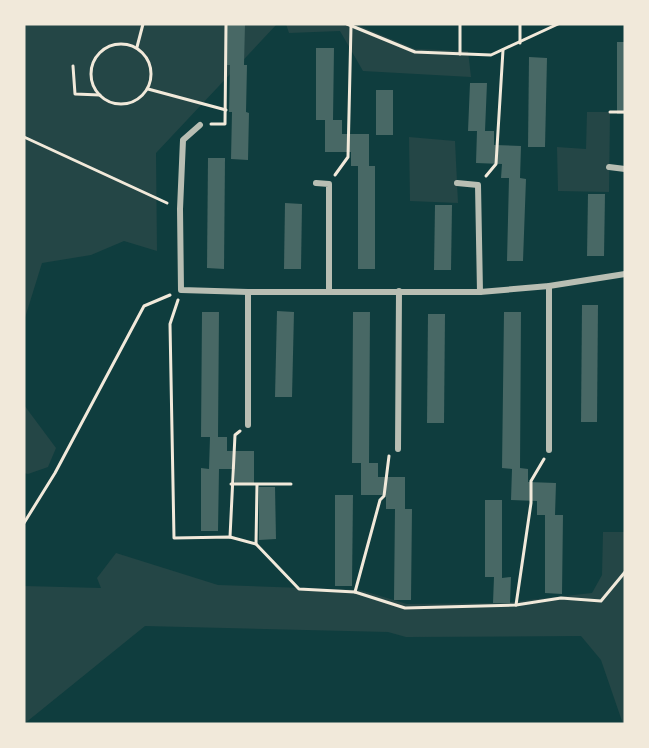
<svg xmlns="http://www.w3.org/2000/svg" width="649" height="748" viewBox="0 0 649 748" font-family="'Roboto Condensed',sans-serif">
<rect width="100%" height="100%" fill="#0f3d3e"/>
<g fill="#244646">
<polygon points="24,24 277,24 156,153 157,251 124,241 91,255 42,263 24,321"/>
<polygon points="286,24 355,24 415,49 468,51 471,77 363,71 340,31 289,33"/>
<polygon points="587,112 610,112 609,192 558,191 557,147 586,149"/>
<polygon points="409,137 455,141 458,203 410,201"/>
<polygon points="24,405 56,448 48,467 28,474 24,473"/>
<polygon points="603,532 625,532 625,724 623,724 601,660 581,636 406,637 388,632 145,626 24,724 24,586 101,588 97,578 116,553 218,585 360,590 407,604 500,603 592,593 602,575"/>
</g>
<g fill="#486865">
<polygon points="227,24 245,24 244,65 247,65 246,112 249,113 248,160 231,159 232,112 229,112 230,65 227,65"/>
<rect x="617" y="42" width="8" height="72"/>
<polygon points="316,48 334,48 333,120 342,120 342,134 369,134 369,166 375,166 375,269 358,269 358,166 351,166 351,152 325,152 325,120 316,120"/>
<polygon points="529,57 547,58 545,147 528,147"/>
<polygon points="470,83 487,83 485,131 494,131 494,145 521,146 520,178 526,179 523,261 507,261 509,178 501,178 502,164 476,163 477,131 468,131"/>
<rect x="376" y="90" width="17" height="45"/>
<polygon points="208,158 225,158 224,269 207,268"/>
<polygon points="588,194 605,194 604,256 587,256"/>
<polygon points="285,203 302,204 301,269 284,269"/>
<polygon points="435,205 452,205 451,270 434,270"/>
<polygon points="582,305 598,305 597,422 581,422"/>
<polygon points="277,311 294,312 292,397 275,397"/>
<polygon points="202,312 219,312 218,437 227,437 227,451 254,451 254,483 235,483 235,469 219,469 218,531 201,531 201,468 209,469 210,437 201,437"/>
<polygon points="353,312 370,312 369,463 378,463 378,477 405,477 405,509 412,509 411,600 394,600 395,509 386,509 386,495 361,495 361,463 352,463"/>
<polygon points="504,312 521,312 520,468 528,469 528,482 556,483 555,515 563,515 562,594 545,593 545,515 537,515 537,501 511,500 512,469 502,468"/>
<polygon points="428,314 445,314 444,423 427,423"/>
<polygon points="259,487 275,487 276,539 259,540"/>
<polygon points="335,495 353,495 352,586 335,586"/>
<polygon points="485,500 502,500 502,578 511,577 510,603 493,603 494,577 485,577"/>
</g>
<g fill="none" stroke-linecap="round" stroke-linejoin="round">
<g stroke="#f1e9da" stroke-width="3">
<polyline points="347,24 415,52 491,55 558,24"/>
<polyline points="520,43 520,24"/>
<circle cx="121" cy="74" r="30"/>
<polyline points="137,47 143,24"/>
<polyline points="460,54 460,24"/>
<polyline points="73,66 75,94 100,95"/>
<polyline points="148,89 226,110"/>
<polyline points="610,112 625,112"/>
<polyline points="211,124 225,124 226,24"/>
<polyline points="24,137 167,203"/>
<polyline points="335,175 348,157 351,26"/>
<polyline points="486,176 496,164 503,50"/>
<polyline points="178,300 170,324 174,538 230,537 256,544 299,589 355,592 405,608 516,605 561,598 601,601 625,572"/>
<polyline points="231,484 291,484"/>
<polyline points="24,523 55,473 144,306 170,295"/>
<polyline points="230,537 235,435 240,431"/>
<polyline points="256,544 257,485"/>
<polyline points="355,592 380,500 384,496 389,456"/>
<polyline points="516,605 531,503 531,481 544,459"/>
</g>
<g stroke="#b8beb3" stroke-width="6">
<polyline points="200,125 183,140 180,209 181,290 248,292 480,292 549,286 625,274"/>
<polyline points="609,167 625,169"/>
<polyline points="316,183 329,184 329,292"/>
<polyline points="457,183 478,185 480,292"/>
<polyline points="549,286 549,450"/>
<polyline points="248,292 248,425"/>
<polyline points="398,449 399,291"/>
</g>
</g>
<rect width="649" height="748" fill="none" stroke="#f1e9da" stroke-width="51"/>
</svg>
